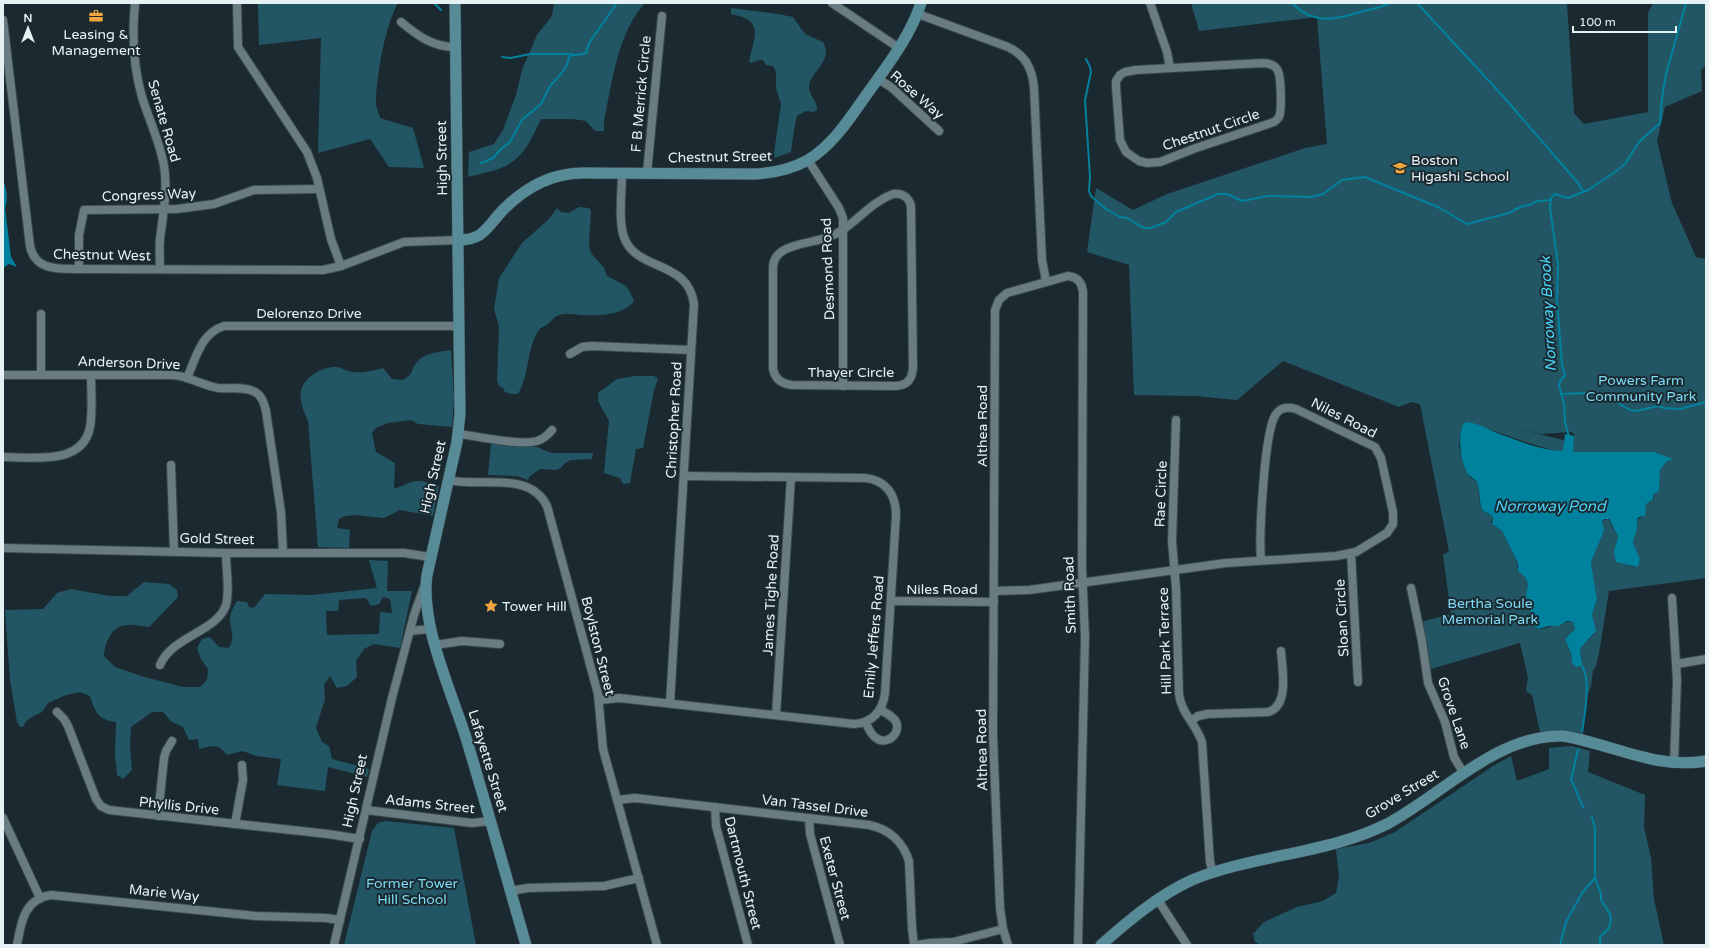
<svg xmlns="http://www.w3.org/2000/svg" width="1709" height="948" viewBox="0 0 1709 948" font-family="'Varela Round',sans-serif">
<rect width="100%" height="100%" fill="#1a2a30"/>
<g fill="#235665" fill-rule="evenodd">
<path d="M258 3H398C385 26 377 73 376 100 375 106 379 113 380 118L413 128 424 168 389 167 370 139 318 153 321 38 259 45Z"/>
<path d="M548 3H645C617 34 613 80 604 120V131H595L586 121 573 119H541C532 138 523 160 501 168 491 172 478 174 468 177L469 152 494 144 503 130 516 95 522 70 537 35 552 16 554 4Z"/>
<path d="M1191 3H1567L1574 113 1584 124 1648 112V13L1653 3H1706V64L1701 71 1702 91 1665 107 1657 141 1672 203 1696 257 1706 259V578L1609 591 1599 653 1596 666 1593 670 1591 687 1588 693 1583 734 1561 730 1540 732 1532 695 1527 692 1526 689 1528 678 1520 643 1431 669 1421 622 1451 614 1443 555 1449 551 1420 404 1411 402 1399 407 1283 361 1237 400 1195 396 1134 395 1129 265 1087 252 1096 188 1133 210 1167 194 1305 148 1327 144 1317 17 1199 31ZM1497 423 1541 434 1571 432 1574 434V443ZM1462 427 1485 428 1532 444 1555 451 1573 452 1642 453 1672 459 1669 461 1666 462 1660 470 1654 498 1646 503 1642 517 1637 520V526L1633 542 1640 562 1634 567 1625 564 1616 542 1618 536 1608 519 1602 521V536L1591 562 1597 599 1592 615 1594 634 1580 649 1582 661 1571 658C1571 650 1566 645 1566 638L1575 629 1573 622C1563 620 1547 630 1536 629L1528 602 1527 593 1528 585 1526 578 1517 567 1518 563 1502 531 1494 526 1491 522 1493 517C1490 513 1484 513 1482 509 1478 502 1480 490 1477 482L1470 477 1463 464 1459 445Z"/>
<path d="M731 8 778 14 793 17 805 34 823 42C824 44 826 48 826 51 827 64 810 74 809 87 809 96 818 101 817 110L813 112 806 111 797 116 794 130 791 152 775 158 774 153 781 104 776 88V72L773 66 766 65 763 60H759L751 63 749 61C755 35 764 20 731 14Z"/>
<path d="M579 207 589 208 591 210 589 245 591 253 604 268 607 276 626 286 630 292 634 301C623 316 597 316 579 315 572 314 562 312 555 317 553 318 551 322 549 323 546 326 541 327 539 330 526 349 530 374 518 394H512L505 392 503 388 499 386 497 381 499 326 494 309 499 278 522 243 549 219 557 208 561 212 569 213Z"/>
<path d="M451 350 454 399 452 427 418 424 411 420 388 423 376 428 372 433 376 452 395 463 394 488C399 488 401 486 406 484 418 478 427 482 439 486L433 516 400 510 384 518 355 515 345 516 339 519 337 528 350 530 349 548 318 547 308 421C304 412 299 402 301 391 304 377 323 366 337 367 342 368 347 371 352 372 363 373 373 371 383 368L392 379 403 380C414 373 410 372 416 363 423 353 439 352 451 350Z"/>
<polygon points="635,376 654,376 658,379 654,390 643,448 636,449 630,483 623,484 620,478 604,473 609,421 598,401 598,393 617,379"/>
<polygon points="491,443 537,447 551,453 593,453 592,459 571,460 564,464 561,468 556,470 540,469 530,476 528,480 517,476 488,475"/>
<path d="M369 560 388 561 387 591H412L400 648 374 644 364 649 356 661 357 677 347 686 337 688 330 676 324 685 325 699 316 728 322 742 329 746 332 759 369 769 367 777 328 767 325 791 277 785 281 759 256 756 243 751 227 755C218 743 213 746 199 749L198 739 189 740 183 727 172 722 163 712H152L131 727 130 746 132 770 123 779 117 775 115 754 116 722C98 720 95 712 90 696L80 692 66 695 48 703 42 712 32 717 26 721 23 727H20L17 722 10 680 5 610 43 609 57 593 71 589 110 596H127L144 582 169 584 177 590 178 597 149 627C142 627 134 624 127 625 111 626 105 643 104 656L115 667 141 676 183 687H200L207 680 208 669 201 659 197 648 202 639 210 637 219 647 229 648C236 635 230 631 230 619 230 613 234 606 237 601L247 602 249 607 254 608 265 594 312 595 377 588ZM383 597 390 599 392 613 380 612 379 634 327 635 326 611H338L339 600 366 598 371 606 379 604Z"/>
<polygon points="1571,746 1590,751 1588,772 1645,795 1644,827 1651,858 1654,899 1664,945 1261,945 1255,942 1253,934 1264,922 1297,907 1323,901 1336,893 1339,876 1336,849 1369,843 1395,832 1493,766 1511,756 1517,781 1549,769 1549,748"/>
<polygon points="386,821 454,828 476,945 344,945 372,831 378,823"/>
</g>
<g fill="#00829e">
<path d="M3 181C7 188 8 201 5 208L11 257 17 267 9 264 3 268Z"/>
<path d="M1468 422C1479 424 1488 429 1497 433 1517 440 1542 451 1563 451L1565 434 1574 436 1573 452H1654L1673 459 1666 462 1660 470 1659 491 1654 494 1653 499 1646 504 1645 516 1639 517 1637 520V529L1633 542 1640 560 1639 564 1637 567 1616 562 1614 552 1618 536 1609 519H1605L1602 521 1604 529 1602 536 1591 562 1597 599 1592 615 1596 631 1580 649 1582 663 1580 666 1576 667 1572 663 1571 654 1566 641V638L1575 629 1573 622 1567 621 1558 626H1549L1538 629 1535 627 1526 595 1528 585 1526 578 1518 571V563L1502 531 1492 524 1493 517C1490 513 1484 513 1482 509 1479 503 1480 489 1477 482 1475 479 1473 479 1470 476 1460 466 1457 435 1464 423Z"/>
</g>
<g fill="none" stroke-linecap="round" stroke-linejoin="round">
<g stroke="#00829e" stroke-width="2">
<polyline points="434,3 441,10"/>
<path d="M1292 3C1314 26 1338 19 1364 11 1373 9 1382 7 1391 3"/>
<polyline points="1417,3 1501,94 1578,183 1583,191"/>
<polyline points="502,57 511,58 530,54 572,54"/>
<polyline points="1086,59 1090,67 1091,72 1085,100 1090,177 1089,191 1091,196 1106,209 1120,217 1127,218 1140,226 1145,228 1151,228 1166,222 1176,212 1218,194 1227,194 1242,201 1268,196 1311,197 1323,194 1342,180 1365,177 1440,208 1467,224 1509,213 1520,207 1529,205 1538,201 1551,200"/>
<path d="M481 163 493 158 501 149 510 142 522 120 541 104 550 86 561 74 567 65 569 57C574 53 580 56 586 53L589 43 617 3"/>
<polyline points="1561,394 1585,393 1613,400 1630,410 1636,411 1658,406 1664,408 1680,409 1706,402"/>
<polyline points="1569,436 1565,423 1564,404 1559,385 1560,381 1565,375 1562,365 1557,299 1558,264 1550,208 1551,198 1555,194 1568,198 1588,190 1615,172 1625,164 1639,142 1660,123 1662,98 1666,74 1686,3"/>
<path d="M1580 663C1592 675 1585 715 1582 731"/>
<path d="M1578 749 1571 780C1577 790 1578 799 1584 808"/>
<polyline points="1595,878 1601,894 1601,900 1610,914 1611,921 1609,928 1600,937 1600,945"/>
<polyline points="1560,945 1566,922 1582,893 1595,878 1595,828 1592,817"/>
</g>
<defs>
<g id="street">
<path d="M135 3C132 34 133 66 142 97 149 120 160 142 164 166 168 191 163 214 160 239 159 249 160 259 160 269"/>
<polyline points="237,3 238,47 307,152 317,178 331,239 341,266"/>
<polyline points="832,3 899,48"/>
<polyline points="1150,3 1167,52 1170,68"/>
<path d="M918 14 1008 47C1025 55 1032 68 1034 87L1042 260 1046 281"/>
<path d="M3 20 30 246C35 271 59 269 79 269L323 270 341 266 404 242 458 240"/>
<path d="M401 22C418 36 433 47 455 47"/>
<path d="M1262 63C1268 63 1275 64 1278 71 1281 77 1282 111 1279 117 1277 120 1277 120 1274 122L1196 148 1160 162 1147 163 1139 161 1126 152 1120 140 1116 87V81L1120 75 1125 72 1136 70Z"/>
<polyline points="878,79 891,87 939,131"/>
<polyline points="808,160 839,208 843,218 843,386"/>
<path d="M622 173C622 192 618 220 624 237 636 272 688 259 694 304L670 703"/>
<polyline points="647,173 662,16"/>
<path d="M893 194C902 193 909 197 911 206L913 368C912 379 908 385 896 386L792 385C782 384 775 379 773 369V267C774 243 811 244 829 237 853 228 868 203 893 194Z"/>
<polyline points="79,269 79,235 84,210 177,209 214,204 254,190 319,189"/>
<polyline points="41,314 41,375"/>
<polyline points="570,354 582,347 592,346 691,350"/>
<path d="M3 375H173C188 376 202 385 218 388 229 389 245 386 255 392 262 396 264 403 266 411L281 512 283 553"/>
<path d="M187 378C196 358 201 333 224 326H460"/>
<path d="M1176 420 1172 541 1176 588 1179 694C1181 713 1196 724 1202 742L1210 862 1213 873"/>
<path d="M458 434C479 436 518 446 537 441 543 439 548 435 552 430"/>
<path d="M3 457C32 457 83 466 90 427 93 410 91 392 91 375"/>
<polyline points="171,465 174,551"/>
<path d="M448 480C481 488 529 470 547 506L598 694 603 749 657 945"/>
<polyline points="3,548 226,553 404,553 430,557"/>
<polyline points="1351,553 1358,682"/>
<polyline points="1411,588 1422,641 1428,683 1445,722 1454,757 1464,774"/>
<path d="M994 591 1029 590 1226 563 1336 556 1356 552 1387 533 1393 524V512L1381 458 1375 447 1296 409C1289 407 1281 407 1276 414 1264 431 1259 536 1261 560"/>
<polyline points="1672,598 1677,680 1674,763"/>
<polyline points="891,601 994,602"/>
<polyline points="410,631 430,629"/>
<polyline points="435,645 462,641 500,644"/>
<polyline points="1677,664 1706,659"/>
<path d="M160 665C172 636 217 632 226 605 230 592 226 568 226 553"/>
<path d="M600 700 619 698 854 724C873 723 883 710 885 693L896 515C896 495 886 480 865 478L684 476"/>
<polyline points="57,712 64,719 68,726 96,799 101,806 109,810 328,834 360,839"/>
<polyline points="776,715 791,477"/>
<path d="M1191 721 1198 716 1207 714 1268 712C1290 706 1282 668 1281 651"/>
<path d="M865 722C868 727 871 735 876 738 888 747 904 730 894 719 890 715 885 712 880 710"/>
<path d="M617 800 635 798 869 825C889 829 903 842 909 861L912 928 914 945"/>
<polyline points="715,807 716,826 748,945"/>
<polyline points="366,810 472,823 490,821"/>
<polyline points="158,816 164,758 166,751 172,741"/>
<polyline points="3,818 40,898"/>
<polyline points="809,818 810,834 840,945"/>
<polyline points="235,824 243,780 242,765"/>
<polyline points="510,891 528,888 604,886 639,878"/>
<polyline points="1158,900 1187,945"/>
<path d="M17 945C21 923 24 899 51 895L256 916 326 918 340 920"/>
<polyline points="334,945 392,698 414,615 424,587"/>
<polyline points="918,945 930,943 953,942 1003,929"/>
<path d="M1008 945 1003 929 1000 908 993 736 995 310 999 300 1007 293 1068 276C1078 277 1082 283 1083 292L1082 568 1085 637 1078 945"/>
</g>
<g id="secondary">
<path d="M455 3 460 414 457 442 427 575C420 625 451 690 466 738 487 807 506 876 526 945"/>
<path d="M458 240C485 240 487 226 504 209 526 187 552 173 583 173L755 174C773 173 792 169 808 160 833 145 850 118 867 94 887 66 910 37 921 3"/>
<path d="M1101 945C1128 921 1159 895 1192 880 1252 855 1328 854 1387 824 1442 795 1497 734 1563 736 1612 744 1656 770 1706 761"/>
</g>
</defs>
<use href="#street" stroke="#3a484d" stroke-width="10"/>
<use href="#secondary" stroke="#3a484d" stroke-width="12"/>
<use href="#street" stroke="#697c82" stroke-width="8"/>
<use href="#secondary" stroke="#588b98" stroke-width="11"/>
</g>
<defs>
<symbol id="office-bare" viewBox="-9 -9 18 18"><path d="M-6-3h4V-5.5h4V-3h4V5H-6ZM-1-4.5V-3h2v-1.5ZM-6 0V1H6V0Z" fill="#f1a540" stroke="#1a2a30" stroke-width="2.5" paint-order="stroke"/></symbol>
<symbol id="school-bare" viewBox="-9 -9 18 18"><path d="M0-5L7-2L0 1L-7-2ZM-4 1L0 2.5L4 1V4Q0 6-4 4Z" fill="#f1a540" stroke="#1a2a30" stroke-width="2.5" paint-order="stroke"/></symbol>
<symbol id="sight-bare" viewBox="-9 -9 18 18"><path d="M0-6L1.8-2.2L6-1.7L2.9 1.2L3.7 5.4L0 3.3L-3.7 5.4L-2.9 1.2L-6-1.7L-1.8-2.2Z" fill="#f1a540" stroke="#1a2a30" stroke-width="2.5" paint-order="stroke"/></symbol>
</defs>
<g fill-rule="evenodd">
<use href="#office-bare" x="86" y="6" width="20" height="20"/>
<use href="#school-bare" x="1390" y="158" width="20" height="20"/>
<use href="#sight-bare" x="481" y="596" width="20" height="20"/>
</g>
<g text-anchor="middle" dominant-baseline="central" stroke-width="4" stroke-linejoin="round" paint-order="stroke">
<g font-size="14" fill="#e6f1f4" stroke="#1a2a30" text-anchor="start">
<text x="96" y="34" text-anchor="middle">Leasing &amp;<tspan x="96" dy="16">Management</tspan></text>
<text x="1411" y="160">Boston<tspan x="1411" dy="16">Higashi School</tspan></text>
<text x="502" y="606">Tower Hill</text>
</g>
<g font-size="14" fill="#e6f1f4" stroke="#1a2a30">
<text transform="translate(641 94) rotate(-85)">F B Merrick Circle</text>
<text transform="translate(917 95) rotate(41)">Rose Way</text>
<text transform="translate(164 121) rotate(74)">Senate Road</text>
<text transform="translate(1211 130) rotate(-19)">Chestnut Circle</text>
<text transform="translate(720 157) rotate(-1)">Chestnut Street</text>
<text transform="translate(442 158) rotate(-91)">High Street</text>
<text transform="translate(149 195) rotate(-2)">Congress Way</text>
<text transform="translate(102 255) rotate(1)">Chestnut West</text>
<text transform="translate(828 269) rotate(-92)">Desmond Road</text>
<text x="309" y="313">Delorenzo Drive</text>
<text transform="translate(129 363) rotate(2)">Anderson Drive</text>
<text x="851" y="372">Thayer Circle</text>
<text transform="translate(1344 418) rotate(27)">Niles Road</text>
<text transform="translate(674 420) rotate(-87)">Christopher Road</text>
<text transform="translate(982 426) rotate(-90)">Althea Road</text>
<text transform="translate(433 477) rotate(-77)">High Street</text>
<text transform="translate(1161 494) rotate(-88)">Rae Circle</text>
<text transform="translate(217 539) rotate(1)">Gold Street</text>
<text x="942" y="589">Niles Road</text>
<text transform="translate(771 595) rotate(-87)">James Tighe Road</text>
<text transform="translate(1070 595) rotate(-92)">Smith Road</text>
<text transform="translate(1342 618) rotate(-93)">Sloan Circle</text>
<text transform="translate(874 637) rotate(-85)">Emily Jeffers Road</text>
<text transform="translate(1165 641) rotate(-92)">Hill Park Terrace</text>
<text transform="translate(598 646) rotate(76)">Boylston Street</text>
<text transform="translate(1454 713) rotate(71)">Grove Lane</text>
<text transform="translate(982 750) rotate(-91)">Althea Road</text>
<text transform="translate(488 761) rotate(73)">Lafayette Street</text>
<text transform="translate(355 791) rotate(-78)">High Street</text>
<text transform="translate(1402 794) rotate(-31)">Grove Street</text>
<text transform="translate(430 804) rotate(6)">Adams Street</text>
<text transform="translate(179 806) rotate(6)">Phyllis Drive</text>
<text transform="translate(815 806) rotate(7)">Van Tassel Drive</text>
<text transform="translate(743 873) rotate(76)">Dartmouth Street</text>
<text transform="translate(835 878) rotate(75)">Exeter Street</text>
<text transform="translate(164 893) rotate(6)">Marie Way</text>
</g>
<g font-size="14" fill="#7ed9f4" stroke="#1a2a30">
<text x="1641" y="380">Powers Farm<tspan x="1641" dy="16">Community Park</tspan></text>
<text x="1490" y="603">Bertha Soule<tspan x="1490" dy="16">Memorial Park</tspan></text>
<text x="412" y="883">Former Tower<tspan x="412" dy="16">Hill School</tspan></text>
</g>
<g font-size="15" font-style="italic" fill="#49d2f7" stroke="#1a2a30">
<text transform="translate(1548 314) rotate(-93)">Norroway Brook</text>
<text x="1550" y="506">Norroway Pond</text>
</g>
</g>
<rect width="1709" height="948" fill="none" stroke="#e6f1f4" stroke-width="8"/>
<g transform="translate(28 28)" stroke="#1a2a30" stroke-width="3" paint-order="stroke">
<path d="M0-3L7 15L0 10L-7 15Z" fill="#e6f1f4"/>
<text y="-6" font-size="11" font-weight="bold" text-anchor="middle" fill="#e6f1f4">N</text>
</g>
<path d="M1573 26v6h103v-6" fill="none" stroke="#e6f1f4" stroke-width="2"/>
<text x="1579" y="26" font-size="12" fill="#e6f1f4" stroke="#1a2a30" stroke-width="3" paint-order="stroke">100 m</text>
</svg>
